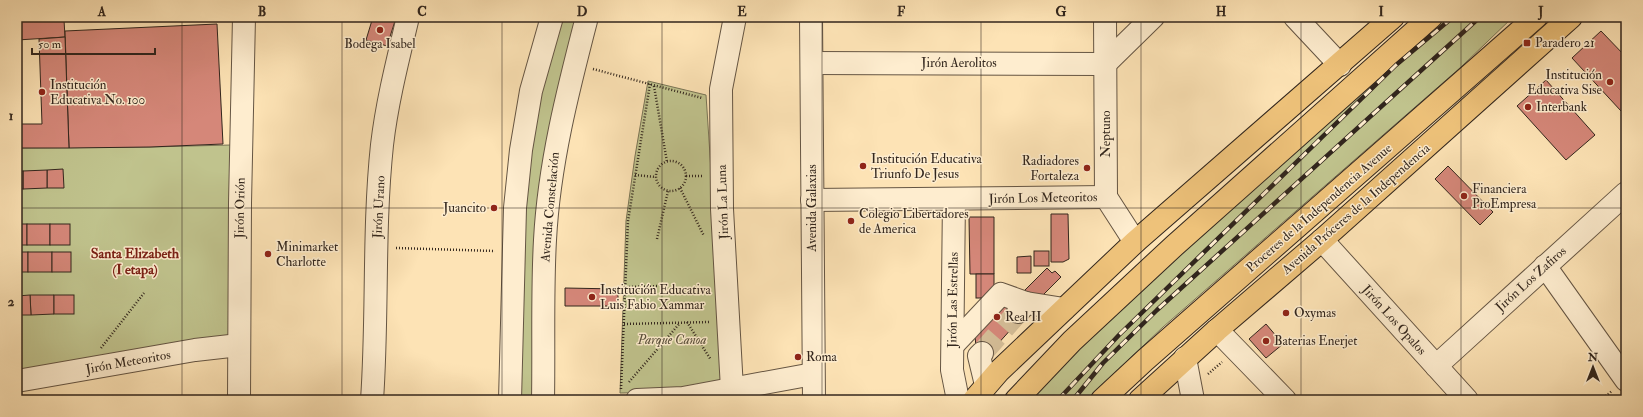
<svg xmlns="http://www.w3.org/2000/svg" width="1643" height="417" viewBox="0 0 1643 417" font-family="'IM FELL Double Pica',serif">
<rect width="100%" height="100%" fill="#fde3b5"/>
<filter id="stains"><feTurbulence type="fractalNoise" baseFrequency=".005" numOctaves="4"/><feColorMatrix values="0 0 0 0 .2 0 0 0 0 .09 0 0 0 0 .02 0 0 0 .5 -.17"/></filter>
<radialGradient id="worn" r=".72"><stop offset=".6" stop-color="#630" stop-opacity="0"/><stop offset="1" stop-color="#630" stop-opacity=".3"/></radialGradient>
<g fill="#c0c38d" stroke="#797455">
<polygon points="559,17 582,17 569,65 538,400 517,400 528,150"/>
<polygon points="1447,17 1513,17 1461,67 1163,327 1086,400 1028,400 1079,347 1179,253 1402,59"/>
<polygon points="648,81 706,95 725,382 668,392 620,393 626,221 635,156"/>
<polygon points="231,145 231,336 17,371 17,148 150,147"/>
</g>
<g fill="#d58779" stroke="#32261d">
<polygon points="373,17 381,17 395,21 387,46 366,40"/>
<polygon points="64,20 65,37 17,40 17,21"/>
<polygon points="217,24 223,144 150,147 69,148 65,31"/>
<polygon points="1601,31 1626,57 1626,106 1621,111 1572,58"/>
<polygon points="65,37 69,148 17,148 17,124 42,124 39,39"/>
<polygon points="1546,80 1595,135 1566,160 1517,106"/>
<polygon points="1448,166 1493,212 1480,225 1435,179"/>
<polygon points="63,169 64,188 47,188 47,170"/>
<polygon points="47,170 47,188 23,189 23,171"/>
<rect x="17" y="171" width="6" height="18"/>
<polygon points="1051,214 1068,214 1069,259 1063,262 1051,262"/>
<polygon points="969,217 994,217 994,274 970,274"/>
<rect x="17" y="224" width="10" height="21"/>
<rect x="27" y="224" width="23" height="21"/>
<rect x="50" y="224" width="20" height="21"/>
<rect x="1034" y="251" width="15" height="15"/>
<rect x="17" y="252" width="11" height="20"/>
<rect x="28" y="252" width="24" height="20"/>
<rect x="52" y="252" width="19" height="20"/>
<polygon points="1031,256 1031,273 1017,273 1017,257"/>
<polygon points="1047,268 1052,273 1055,271 1061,277 1039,299 1031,296 1025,290"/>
<rect x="976" y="274" width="18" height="24"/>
<polygon points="565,288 618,289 618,306 565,306"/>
<polygon points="30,295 54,295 54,314 31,315"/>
<polygon points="30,295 31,315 17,315 17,296"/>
<rect x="54" y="295" width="20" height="19"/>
<polygon points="1003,297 1023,316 986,357 976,347 974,325"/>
<polygon points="1266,324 1283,344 1266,358 1249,339"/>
</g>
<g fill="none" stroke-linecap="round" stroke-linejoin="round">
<polyline stroke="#d4bd97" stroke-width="22" stroke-dasharray="22 11" stroke-linecap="butt" points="982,353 1018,312"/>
<defs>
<g id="minor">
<polyline points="811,17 814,400"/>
<polyline points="1105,17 1106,197 1135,242"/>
<polyline points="1295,17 1340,65"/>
<polyline points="812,63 1105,64"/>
<polyline points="1105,64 1153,17"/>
<polyline points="954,199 952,370 958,400"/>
<polyline points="812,200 1106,197"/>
<polyline points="1322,240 1467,400"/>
<polyline points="1545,266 1626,380"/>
<polyline points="1018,312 1026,303 1064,309"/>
<polyline points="1217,330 1285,400"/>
<polyline points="953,345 1001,294 1026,303"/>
<polyline points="982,353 979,356 986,385"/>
<polyline points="1185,358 1193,400"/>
<polyline points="1436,366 1626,193"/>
<polyline points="17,381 195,350 239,345"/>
<polyline points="732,389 722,209 721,89 735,17"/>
<polyline points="239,400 240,203 244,17"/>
<path d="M372 400C378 315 373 230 382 145 387 102 398 59 408 17"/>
<polyline points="510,400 515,208 521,150 531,91 552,17"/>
<path d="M543 400C544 347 542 293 545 240 549 164 568 90 587 17"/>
<polyline points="637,400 683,398 813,374"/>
</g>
<g id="major">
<polyline points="974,400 999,371 1135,242 1393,17"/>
<polyline points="1016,400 1072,341 1174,246 1431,17"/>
<polyline points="1102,400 1145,360 1536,17"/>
<polyline points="1140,400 1217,330 1322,240 1571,17"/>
</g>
</defs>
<use href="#minor" stroke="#655543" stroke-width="24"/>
<use href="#major" stroke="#32261d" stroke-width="24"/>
<g stroke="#32261d" stroke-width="2.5" stroke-dasharray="1 2" stroke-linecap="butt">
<polyline points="593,69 702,98"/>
<polyline points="654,86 667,162"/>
<circle cx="671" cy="176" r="15"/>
<polyline points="635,175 656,177"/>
<polyline points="686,176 703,176"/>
<polyline points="680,188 704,236"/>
<polyline points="657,239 668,191"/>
<polyline points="396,248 495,251"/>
<polyline points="626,287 658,286"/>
<polyline points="687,322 711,360"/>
<polyline points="624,324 710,322"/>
<polyline points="101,348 144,293"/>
<polyline points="1208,374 1222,362"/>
<polyline points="629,382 680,323"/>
<polyline points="621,389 628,221 650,84"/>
<polyline points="1601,400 1612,391"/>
</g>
<use href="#minor" stroke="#feedcf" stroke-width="22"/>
<use href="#major" stroke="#eec27a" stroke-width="22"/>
<defs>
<g id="rail">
<polyline points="1058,400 1119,335 1396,65 1453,17"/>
<polyline points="1073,400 1103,363 1157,310 1480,17"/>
</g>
</defs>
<use href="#rail" stroke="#32261d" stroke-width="4.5"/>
<use href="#rail" stroke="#feedcf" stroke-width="3" stroke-dasharray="9" stroke-linecap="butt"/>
</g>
<path fill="none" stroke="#32261d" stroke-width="1" stroke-opacity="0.55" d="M182 17V400M342 17V400M502 17V400M662 17V400M822 17V400M981 17V400M1141 17V400M1301 17V400M1461 17V400M17 208H1626"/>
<g fill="#8f2418" stroke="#feedcf" stroke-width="1.5">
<circle cx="380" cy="30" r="4"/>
<rect x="1523" y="39" width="8" height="8" rx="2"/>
<circle cx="1610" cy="82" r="4"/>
<circle cx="42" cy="92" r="4"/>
<circle cx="1528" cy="107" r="4"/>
<circle cx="863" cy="166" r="4"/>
<circle cx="1087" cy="168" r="4"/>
<circle cx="1464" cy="196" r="4"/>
<circle cx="494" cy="208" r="4"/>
<circle cx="851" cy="221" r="4"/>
<circle cx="268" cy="254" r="4"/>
<circle cx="592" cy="297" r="4"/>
<circle cx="1286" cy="313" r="4"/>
<circle cx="997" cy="317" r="4"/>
<circle cx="1266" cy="341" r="4"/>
<circle cx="798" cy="357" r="4"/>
</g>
<g text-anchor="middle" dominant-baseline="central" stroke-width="3" stroke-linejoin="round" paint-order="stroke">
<g font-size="13" fill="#32261d" stroke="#feedcf" text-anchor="start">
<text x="1535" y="43">Paradero 21</text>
<text x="380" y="44" text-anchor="middle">Bodega Isabel</text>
<text x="1602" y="75" text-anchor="end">Institución<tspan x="1602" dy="15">Educativa Sise</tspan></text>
<text x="50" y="85">Institución<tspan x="50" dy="15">Educativa No. 100</tspan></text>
<text x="1536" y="107">Interbank</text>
<text x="871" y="159">Institución Educativa<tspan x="871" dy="15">Triunfo De Jesus</tspan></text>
<text x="1079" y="161" text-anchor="end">Radiadores<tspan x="1079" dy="15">Fortaleza</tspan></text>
<text x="1472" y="189">Financiera<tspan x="1472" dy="15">ProEmpresa</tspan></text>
<text x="486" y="208" text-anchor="end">Juancito</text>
<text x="859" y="214">Colegio Libertadores<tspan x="859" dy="15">de America</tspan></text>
<text x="276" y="247">Minimarket<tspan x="276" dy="15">Charlotte</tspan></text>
<text x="600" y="290">Institución Educativa<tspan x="600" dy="15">Luis Fabio Xammar</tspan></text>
<text x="1294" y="313">Oxymas</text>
<text x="1005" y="317">Real II</text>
<text x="1274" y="341">Baterias Enerjet</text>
<text x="806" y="357">Roma</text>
</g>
<g font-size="13" fill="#32261d" stroke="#feedcf">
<text x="959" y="63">Jirón Aerolitos</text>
<text transform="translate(1106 134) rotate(-90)">Neptuno</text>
<text transform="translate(1043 198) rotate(-1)">Jirón Los Meteoritos</text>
<text transform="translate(723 202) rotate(-92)">Jirón La Luna</text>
<text transform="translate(379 207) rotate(-87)">Jirón Urano</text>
<text transform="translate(550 207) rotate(-85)">Avenida Constelación</text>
<text transform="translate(240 208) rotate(-89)">Jirón Orión</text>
<text transform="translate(812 208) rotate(-90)">Avenida Galaxias</text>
<text transform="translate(1319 208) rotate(-41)">Proceres de la Independencia Avenue</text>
<text transform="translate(1356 209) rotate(-41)">Avenida Próceres de la Independencia</text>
<text transform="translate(1531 279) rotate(-42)">Jirón Los Zafiros</text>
<text transform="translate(953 300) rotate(-89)">Jirón Las Estrellas</text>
<text transform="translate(1394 320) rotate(48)">Jirón Los Opalos</text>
<text transform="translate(128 362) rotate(-10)">Jirón Meteoritos</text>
</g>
<g font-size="13" font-style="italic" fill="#564d39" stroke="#feedcf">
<text x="672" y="340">Parque Canoa</text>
</g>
<g font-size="14" font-weight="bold" fill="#7a1f14" stroke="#feedcf">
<text x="135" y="253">Santa Elizabeth<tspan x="135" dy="16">(I etapa)</tspan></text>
</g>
</g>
<rect width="1643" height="417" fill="none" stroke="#fde3b5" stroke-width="44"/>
<g transform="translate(1593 367)" stroke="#feedcf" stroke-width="3" paint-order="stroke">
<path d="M0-3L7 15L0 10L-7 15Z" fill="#32261d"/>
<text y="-6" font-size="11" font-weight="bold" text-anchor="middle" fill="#32261d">N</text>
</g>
<path d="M32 48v6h123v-6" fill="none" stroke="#32261d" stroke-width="2"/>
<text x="38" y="48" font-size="12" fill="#32261d" stroke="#feedcf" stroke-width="3" paint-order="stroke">50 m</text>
<rect x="22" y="22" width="1599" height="373" fill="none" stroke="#32261d" stroke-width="1.5"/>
<g font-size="13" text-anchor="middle" font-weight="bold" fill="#32261d">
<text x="102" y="16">A</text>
<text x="262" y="16">B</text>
<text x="422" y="16">C</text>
<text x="582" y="16">D</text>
<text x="742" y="16">E</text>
<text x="901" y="16">F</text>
<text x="1061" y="16">G</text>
<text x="1221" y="16">H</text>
<text x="1381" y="16">I</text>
<text x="1541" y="16">J</text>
<text x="11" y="120">1</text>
<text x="11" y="306">2</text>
</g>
<rect width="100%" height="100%" filter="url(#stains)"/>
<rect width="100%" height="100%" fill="url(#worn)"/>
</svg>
